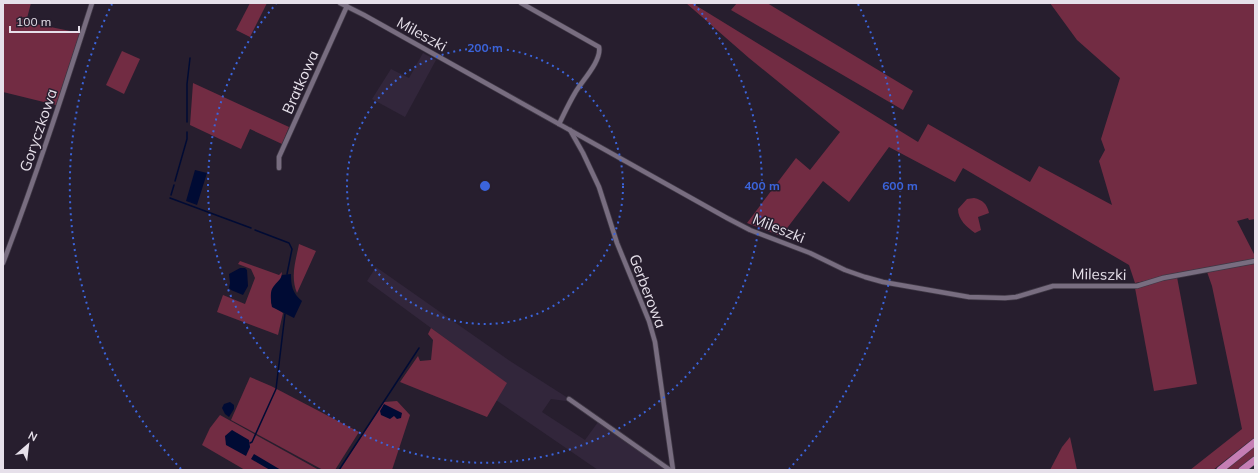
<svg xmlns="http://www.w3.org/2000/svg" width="1258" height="473" viewBox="0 0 1258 473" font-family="Mulish,sans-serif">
<rect width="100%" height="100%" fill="#271e2e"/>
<g fill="#32263b">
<polygon points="423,53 436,60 405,117 372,99 391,69 409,78"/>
<polygon points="376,267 510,361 568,398 566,401 551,399 542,412 585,440 598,422 666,470 598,470 496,400 506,383 367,281"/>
</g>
<g fill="#722c43">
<polygon points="3,3 31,3 26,22 80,33 56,105 3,92"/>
<polygon points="250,3 267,3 250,37 236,30"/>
<polygon points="686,3 692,3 918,142 928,124 1030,182 1039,166 1112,205 1099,161 1105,150 1101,139 1120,78 1077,40 1050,3 1255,3 1255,219 1249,220 1248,218 1237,221 1255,256 1255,437 1213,470 1190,470 1242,429 1212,286 1206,269 1135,283 1129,265 963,168 955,182 889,147 849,202 823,181 781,236 747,223 796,158 810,170 840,132 749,58"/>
<polygon points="737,3 767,3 913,91 903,110 731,10"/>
<polygon points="122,51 140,59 124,94 106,85"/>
<polygon points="193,83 289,127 282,144 250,129 241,149 190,125"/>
<path d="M974 198C983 200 987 204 989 213L978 217 981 230 975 233C967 227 958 220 958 209L967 199Z"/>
<path d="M299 244 316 251 297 293C290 276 296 260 299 244Z"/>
<polygon points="240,261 279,275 282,272 281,279 272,290 271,303 274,307 283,313 278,335 217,312 223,295 245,304 255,278 251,269 238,264"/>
<polygon points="1177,277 1197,384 1154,391 1135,288 1158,281"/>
<polygon points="431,328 507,383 487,417 400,382 418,356 420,361 431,360 433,340 428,334"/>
<polygon points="250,377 271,386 359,432 335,470 323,470 231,420"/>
<polygon points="397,401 410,415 392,470 339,470 384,402"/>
<polygon points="220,415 319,470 245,470 202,445 210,428"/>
<polygon points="1070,437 1077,470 1050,470 1062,447"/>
<polygon points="1255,446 1255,456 1237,470 1225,470"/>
</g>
<g fill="#000b34">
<polygon points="195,170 207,173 197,205 186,201"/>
<polygon points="240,268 245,268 247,270 248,286 243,295 231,290 229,288 230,283 229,274"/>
<path d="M291 274C291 285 292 293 302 301L294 318 272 307C271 302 270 293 272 289 275 283 280 281 282 275Z"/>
<polygon points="230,402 234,405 234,409 229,417 225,414 222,408 224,404"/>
<polygon points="384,404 402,413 401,418 397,419 394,416 390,419 381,415 380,411"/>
<polygon points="232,430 249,440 250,447 246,456 226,445 225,436"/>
<polygon points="254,454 281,470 270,470 251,459"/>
</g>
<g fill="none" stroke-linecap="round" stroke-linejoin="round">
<g stroke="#000b34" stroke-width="1.5">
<polyline points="187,122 187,84 190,58"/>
<polyline points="175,181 187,139 187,132"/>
<polyline points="171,195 174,185"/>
<polyline points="170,198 251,228"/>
<polyline points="255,230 289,243 292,249 287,274"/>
<polyline points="250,443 252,442 276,389 285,314"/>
<polyline points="339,470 419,348"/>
</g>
<defs>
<g id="minor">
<polyline points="340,3 364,15 727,218 750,230 810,253 845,270 865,277 883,282 969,297 1005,298 1016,297 1053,286 1137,286 1163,278 1255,261"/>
<path d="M521 3 599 47C602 61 581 82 575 93 569 103 564 114 559 124"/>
<polyline points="570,130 583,153 599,187 617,243 649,321 655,342 673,470"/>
<polyline points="279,168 279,157 347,6"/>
<path d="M3 263C36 177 64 90 92 3"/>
<polyline points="569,399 670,470"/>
</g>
<g id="highway">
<polyline points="1220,470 1255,442"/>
<polyline points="1242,470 1255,460"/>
</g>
</defs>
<use href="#minor" stroke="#3f3845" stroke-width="6"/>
<use href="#highway" stroke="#3f3845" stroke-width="8"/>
<use href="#minor" stroke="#786d80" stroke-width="4.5"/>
<use href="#highway" stroke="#c57eb4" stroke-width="7"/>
</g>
<g fill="none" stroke="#3b64db" stroke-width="2" stroke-dasharray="2 4">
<circle cx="485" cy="186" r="138"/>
<path d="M694 4A277 277 0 1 1 276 4"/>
<path d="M181 469A415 415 0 0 1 112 4M858 4A415 415 0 0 1 789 469"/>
</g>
<g text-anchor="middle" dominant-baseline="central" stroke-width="3" stroke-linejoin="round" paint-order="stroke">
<g font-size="15" fill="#e6e0ea" stroke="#271e2e">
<text transform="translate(422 34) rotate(29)">Mileszki</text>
<text transform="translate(300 82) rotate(-66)">Bratkowa</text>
<text transform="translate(38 130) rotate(-71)">Goryczkowa</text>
<text transform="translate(779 228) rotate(22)">Mileszki</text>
<text transform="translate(1099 274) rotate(1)">Mileszki</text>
<text transform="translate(648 291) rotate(69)">Gerberowa</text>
</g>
</g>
<circle cx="485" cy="186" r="6" fill="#3b64db" stroke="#271e2e" stroke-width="2"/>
<g font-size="12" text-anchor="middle" font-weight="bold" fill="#3b64db" stroke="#271e2e" stroke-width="3" stroke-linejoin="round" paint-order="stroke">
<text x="485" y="52">200 m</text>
<text x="762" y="190">400 m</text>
<text x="900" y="190">600 m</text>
</g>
<rect width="1258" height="473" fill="none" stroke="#e6e0ea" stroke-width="8"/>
<g transform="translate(28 445) rotate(28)" stroke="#271e2e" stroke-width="3" paint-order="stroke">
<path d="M0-3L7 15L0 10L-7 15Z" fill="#e6e0ea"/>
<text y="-6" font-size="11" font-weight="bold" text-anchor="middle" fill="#e6e0ea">N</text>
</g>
<path d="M10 26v6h69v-6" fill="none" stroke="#e6e0ea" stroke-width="2"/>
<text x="16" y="26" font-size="12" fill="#e6e0ea" stroke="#271e2e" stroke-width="3" paint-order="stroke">100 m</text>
</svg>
